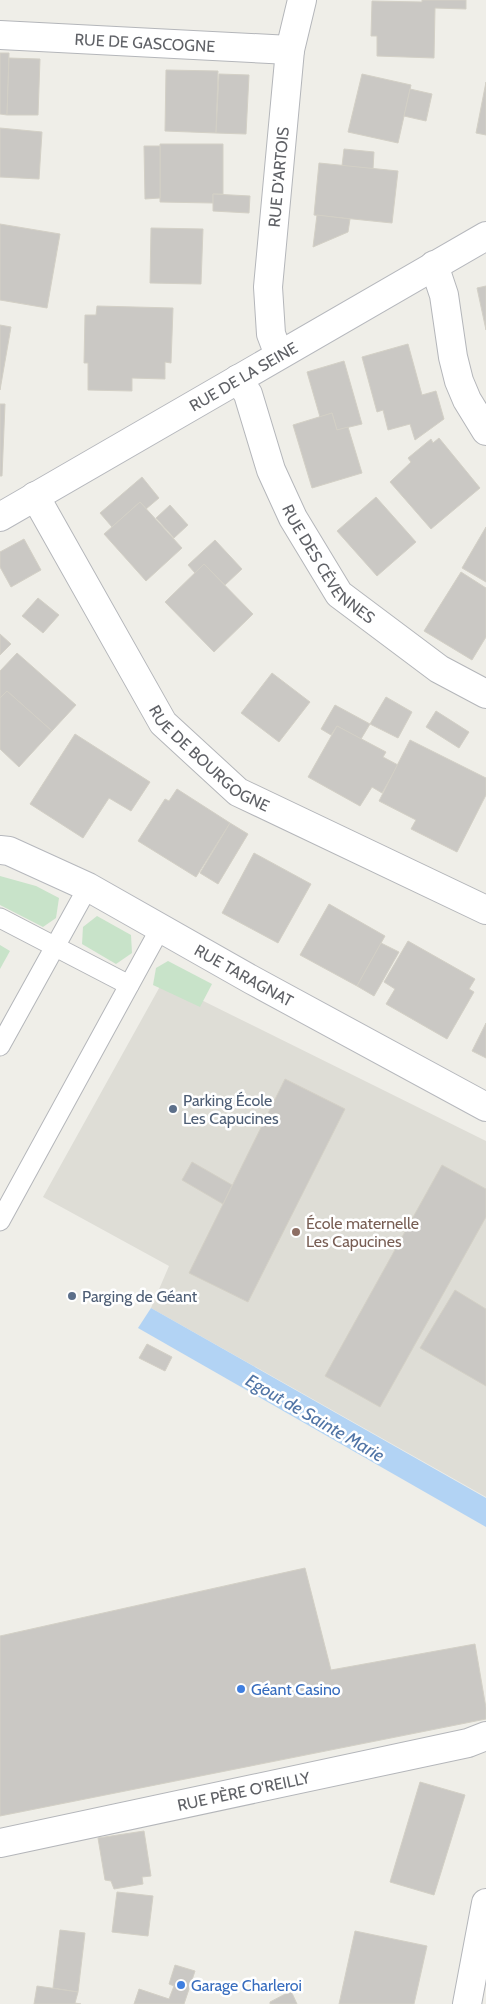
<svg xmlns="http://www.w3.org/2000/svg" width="486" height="2004" viewBox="0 0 486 2004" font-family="Cabin,sans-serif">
<rect width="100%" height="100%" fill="#efeee8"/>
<polygon fill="#deddd6" points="163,981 486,1141 486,1497 151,1308 169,1266 43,1197"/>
<g fill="#c8e3c9">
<polygon points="0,876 36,886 59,898 56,918 43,927 0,905"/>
<polygon points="97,916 131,935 132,953 116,964 82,944 83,927"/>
<polygon points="0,945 10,951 0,969"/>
<polygon points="168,961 212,984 200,1007 153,985 156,968"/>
</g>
<polygon fill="#b2d3f4" points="151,1308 486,1498 486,1527 138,1328"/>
<g fill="#cac8c4" stroke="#d3d0c6">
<polygon points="422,0 466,0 466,9 435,8 434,58 377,56 377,36 371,36 372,1 422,2"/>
<polygon points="0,53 9,53 7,115 0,114"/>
<polygon points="9,58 40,59 38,115 7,115"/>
<polygon points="166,70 218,71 216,133 165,131"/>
<polygon points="219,74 249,75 246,134 216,133"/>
<polygon points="362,74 411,85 398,143 348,132"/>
<polygon points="486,82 486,135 476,133"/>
<polygon points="410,89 432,94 426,121 404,116"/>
<polygon points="0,128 42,132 39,179 0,177"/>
<polygon points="160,144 223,144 223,194 213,194 213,203 160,202"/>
<polygon points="144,146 160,146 160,198 145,199"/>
<polygon points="344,149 374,152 373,169 342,166"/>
<polygon points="319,163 398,171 392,223 314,215"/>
<polygon points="213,194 250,196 249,213 213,211"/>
<polygon points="317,215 350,219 348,232 313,247"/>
<polygon points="0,224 60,234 47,308 0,300"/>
<polygon points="151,228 203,229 201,284 150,283"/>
<polygon points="486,286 486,330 477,288"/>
<polygon points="97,306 173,308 171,363 165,362 165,379 132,378 132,391 88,390 88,363 84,363 85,315 96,315"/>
<polygon points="0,325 11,327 0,390"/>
<polygon points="408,344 422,395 436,391 444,419 415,440 410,424 388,430 383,410 377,412 362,357"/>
<polygon points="344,361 362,424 337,430 332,413 320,417 307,372"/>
<polygon points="0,404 5,404 2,476 0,476"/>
<polygon points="332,413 337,430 348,427 362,473 312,488 293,425"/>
<polygon points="439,438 480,488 431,529 390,482 411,462 408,458 431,439 433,443"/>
<polygon points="142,477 159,498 146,509 140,502 112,527 100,513"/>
<polygon points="376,497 416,542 377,576 337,531"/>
<polygon points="140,502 182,548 146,581 104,534"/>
<polygon points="170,505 188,525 174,538 156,518"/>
<polygon points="486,527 486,582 462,568"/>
<polygon points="24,539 41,570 11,587 0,567 0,552"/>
<polygon points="215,540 242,569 225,585 204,564 195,573 188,565"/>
<polygon points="204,564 253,614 214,652 165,602"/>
<polygon points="461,572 486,588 486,637 472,660 424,631"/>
<polygon points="38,598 59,615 43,633 22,616"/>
<polygon points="0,634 11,644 0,655"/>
<polygon points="17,653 76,705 52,731 7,691 0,698 0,671"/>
<polygon points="272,673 310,702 279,742 241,713"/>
<polygon points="7,691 52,731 19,767 0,749 0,698"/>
<polygon points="386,697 412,712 398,738 370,724"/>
<polygon points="335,705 370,724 361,739 337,726 331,735 321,729"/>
<polygon points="436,711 469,732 459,748 426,727"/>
<polygon points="337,726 386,752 383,757 398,765 382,793 372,787 360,806 308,777"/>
<polygon points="75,734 150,782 131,811 109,798 83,838 30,804"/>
<polygon points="410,740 486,778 486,795 457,852 411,829 416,820 379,801"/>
<polygon points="177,789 230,823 196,877 138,841 165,799 169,801"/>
<polygon points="230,823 248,834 218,884 200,873"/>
<polygon points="254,853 311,884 278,943 222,913"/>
<polygon points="329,904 385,936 357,986 300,955"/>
<polygon points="408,941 475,979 469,989 474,992 447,1039 386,1004 395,989 384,982"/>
<polygon points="381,943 399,952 374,996 357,986"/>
<polygon points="486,1023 486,1058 472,1051"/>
<polygon points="285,1079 345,1109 248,1302 189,1273"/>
<polygon points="192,1162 232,1185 223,1204 182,1180"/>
<polygon points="442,1165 486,1189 486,1217 380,1407 325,1376"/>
<polygon points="455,1290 486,1309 486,1386 420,1348"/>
<polygon points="147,1344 172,1357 165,1371 139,1358"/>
<polygon points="305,1568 331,1670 475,1644 486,1708 486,1719 0,1816 0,1636"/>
<polygon points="420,1782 465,1795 434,1895 390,1882"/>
<polygon points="144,1831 151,1876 142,1877 143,1884 114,1889 111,1881 105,1880 98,1838"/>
<polygon points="117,1892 153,1896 148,1936 112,1932"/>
<polygon points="60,1930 85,1933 78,1992 53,1988"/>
<polygon points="355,1931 427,1946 414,2004 339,2004"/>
<polygon points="175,1965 195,1971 184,2004 134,2004 139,1989 169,1999 174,1986 169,1984"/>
<polygon points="37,1986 78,1992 75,2003 81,2004 34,2004"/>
<polygon points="291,1991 297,2004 270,2004 270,2002"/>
</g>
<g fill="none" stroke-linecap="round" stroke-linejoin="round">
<defs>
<g id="lane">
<polyline points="0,918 129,985"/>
<polyline points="0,1046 88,887"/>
<polyline points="0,1221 161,927"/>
</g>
<g id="street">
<path id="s1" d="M0 35 290 50"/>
<polyline points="434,265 444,295 453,357 459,381 467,400 486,431"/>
<path id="s2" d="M279 355 271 334 268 287 290 50 302 0"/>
<path id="s3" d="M238 379 248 394 271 470 293 518 339 594 439 669 486 694"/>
<path id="s4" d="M35 496 163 723 238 792 486 910"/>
<path id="s5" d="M0 1843 468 1743 486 1736"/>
<polyline points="467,2004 486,1903"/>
</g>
<g id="secondary">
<path id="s6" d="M0 517 486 236"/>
<path id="s7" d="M0 850 9 851 88 887 252 980 486 1107"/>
</g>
</defs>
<use href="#lane" stroke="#b4b6ba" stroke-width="21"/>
<use href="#street" stroke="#b4b6ba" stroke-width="30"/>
<use href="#secondary" stroke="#b6b8bd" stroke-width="30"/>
<use href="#lane" stroke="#fff" stroke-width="19"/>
<use href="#street" stroke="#fff" stroke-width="28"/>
<use href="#secondary" stroke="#fff" stroke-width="28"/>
</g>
<g fill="#5c6f8a" stroke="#fff" stroke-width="2">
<circle cx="173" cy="1109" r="5"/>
<circle cx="72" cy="1296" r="5"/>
</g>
<circle fill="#8d6e63" stroke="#fff" stroke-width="2" cx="296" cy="1232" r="5"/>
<g fill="#3f7fe0" stroke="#fff" stroke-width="2">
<circle cx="241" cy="1689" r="5"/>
<circle cx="181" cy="1985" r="5"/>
</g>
<g text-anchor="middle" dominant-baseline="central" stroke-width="5" stroke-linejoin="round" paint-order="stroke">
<g font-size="16" fill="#5f6166" stroke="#fff">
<text stroke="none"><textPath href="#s1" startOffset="145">RUE DE GASCOGNE</textPath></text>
<text stroke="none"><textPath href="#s2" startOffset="180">RUE D'ARTOIS</textPath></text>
<text stroke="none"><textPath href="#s6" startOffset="281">RUE DE LA SEINE</textPath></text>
<text stroke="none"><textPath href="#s3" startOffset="209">RUE DES CÉVENNES</textPath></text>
<text stroke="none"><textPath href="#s4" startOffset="319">RUE DE BOURGOGNE</textPath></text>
<text stroke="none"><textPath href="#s7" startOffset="275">RUE TARAGNAT</textPath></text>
<text stroke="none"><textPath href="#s5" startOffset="249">RUE PÈRE O'REILLY</textPath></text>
</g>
<g font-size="16" fill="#4e5e75" stroke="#fff" text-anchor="start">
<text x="183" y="1100">Parking École<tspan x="183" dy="18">Les Capucines</tspan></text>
<text x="82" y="1296">Parging de Géant</text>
</g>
<g font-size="16" fill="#785e54" stroke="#fff" text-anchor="start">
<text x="306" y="1223">École maternelle<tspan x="306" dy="18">Les Capucines</tspan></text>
</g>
<g font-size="16" fill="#366cbe" stroke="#fff" text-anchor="start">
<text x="251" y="1689">Géant Casino</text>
<text x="191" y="1985">Garage Charleroi</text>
</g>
<g font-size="18" font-style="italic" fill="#5074a5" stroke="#fff">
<text transform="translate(315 1418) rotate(30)">Egout de Sainte Marie</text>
</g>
</g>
</svg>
